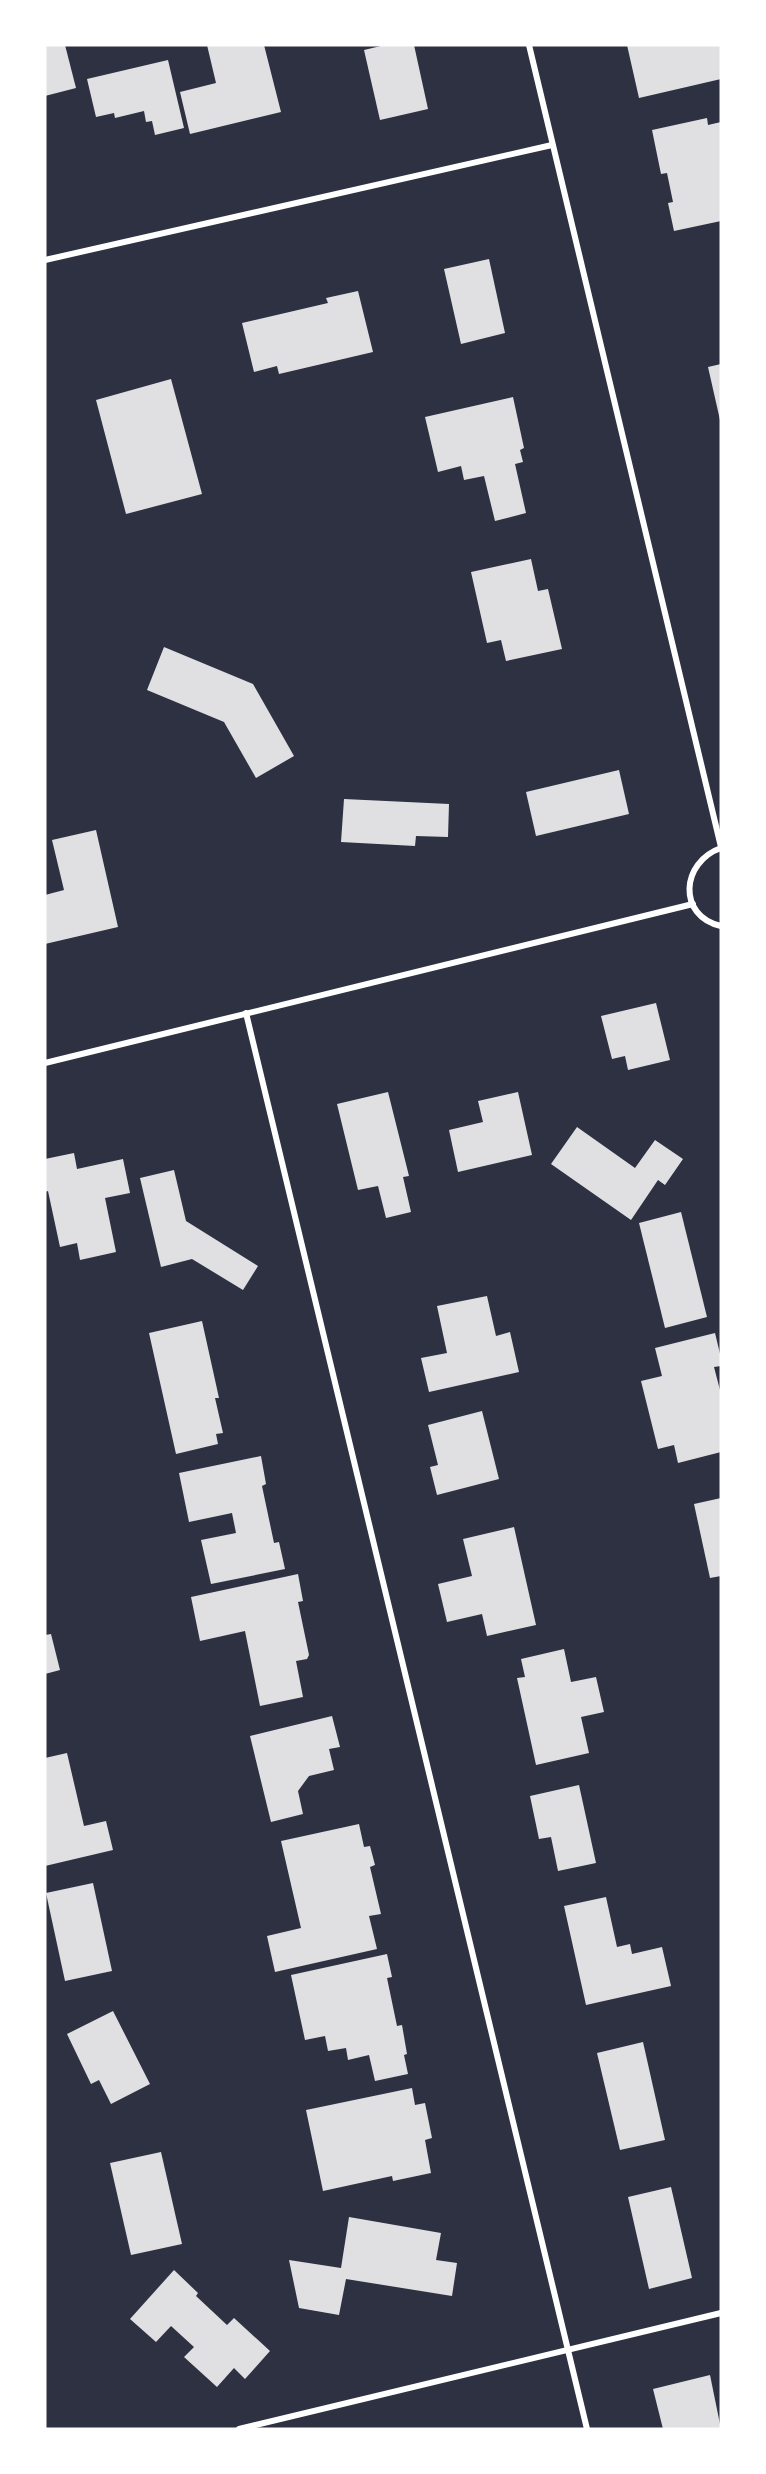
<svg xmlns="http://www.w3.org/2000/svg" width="766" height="2474" viewBox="0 0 766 2474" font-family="'PT Sans',sans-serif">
<rect width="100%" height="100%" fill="#2d3142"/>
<g fill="#e0e0e3">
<polygon points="45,45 65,45 76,88 45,96"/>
<polygon points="207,45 264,45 281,112 190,134 180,92 216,83"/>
<polygon points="385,45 414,45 428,109 380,120 364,50"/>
<polygon points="627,45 721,45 721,79 639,98"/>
<polygon points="168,60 184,128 155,135 152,121 146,122 144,111 115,118 114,113 96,117 87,79"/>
<polygon points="707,118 708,125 721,122 721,221 674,231 668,203 673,202 667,173 661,174 652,130"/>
<polygon points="489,259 505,333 461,344 444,269"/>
<polygon points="358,291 373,352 279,374 277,366 254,372 242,323 328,303 326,298"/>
<polygon points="721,364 721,420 720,420 708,367"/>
<polygon points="171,379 202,494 126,514 96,400"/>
<polygon points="513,397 524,448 520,450 523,462 515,464 526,513 495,521 484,476 464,480 461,466 438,472 425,417"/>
<polygon points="531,559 538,591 548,589 562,649 506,661 501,640 487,643 471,572"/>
<polygon points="164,647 253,684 294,756 256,778 224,722 147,690"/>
<polygon points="619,770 629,814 536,836 526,792"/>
<polygon points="344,799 449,804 448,837 416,836 415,846 341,842"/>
<polygon points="96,830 118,927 45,944 45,895 64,890 52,840"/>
<polygon points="656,1003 670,1060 628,1070 625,1056 612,1059 601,1016"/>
<polygon points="388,1092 409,1176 403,1177 411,1212 386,1218 378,1186 358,1190 337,1104"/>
<polygon points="518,1092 532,1155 458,1172 449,1130 483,1122 478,1101"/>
<polygon points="577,1127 635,1168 655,1140 683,1159 665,1185 658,1180 631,1220 551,1164"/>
<polygon points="74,1153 77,1169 123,1159 130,1193 105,1198 116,1252 80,1260 77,1243 60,1247 48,1191 45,1192 45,1159"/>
<polygon points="174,1170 186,1221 258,1266 243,1290 192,1259 161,1267 140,1178"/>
<polygon points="681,1212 707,1317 665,1328 639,1223"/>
<polygon points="487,1296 496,1336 510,1332 519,1372 429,1392 421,1358 447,1353 437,1306"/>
<polygon points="202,1321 219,1398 215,1398 223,1433 216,1434 218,1444 176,1454 149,1333"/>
<polygon points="715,1333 721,1358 721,1366 714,1367 721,1394 721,1452 678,1463 674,1445 658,1449 641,1381 662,1376 655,1348"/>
<polygon points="482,1411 499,1479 437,1495 430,1467 438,1465 428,1425"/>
<polygon points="261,1456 266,1484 262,1486 274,1543 279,1542 285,1569 211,1584 201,1540 236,1533 232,1513 189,1522 179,1473"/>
<polygon points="721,1498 721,1576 710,1578 694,1504"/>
<polygon points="514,1527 536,1625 487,1636 482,1614 447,1622 438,1584 472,1576 463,1539"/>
<polygon points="298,1574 303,1601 298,1602 309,1655 307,1659 296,1661 303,1697 260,1706 245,1631 200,1641 191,1597"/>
<polygon points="51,1634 60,1670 45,1674 45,1635"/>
<polygon points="564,1649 571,1682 596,1677 604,1712 581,1717 589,1753 536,1765 517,1678 525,1677 521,1659"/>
<polygon points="332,1716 340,1747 329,1749 334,1770 309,1776 298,1791 303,1814 271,1822 250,1736"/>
<polygon points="67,1753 84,1826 106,1821 113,1850 45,1866 45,1758"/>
<polygon points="579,1785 596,1863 558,1871 551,1837 539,1839 530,1796"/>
<polygon points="359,1824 364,1847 370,1846 375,1865 370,1867 381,1914 369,1916 377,1949 275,1972 267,1936 301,1928 281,1841"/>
<polygon points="93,1883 112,1971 65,1981 46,1893"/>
<polygon points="606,1897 617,1947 630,1944 632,1954 662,1947 671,1986 586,2005 564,1906"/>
<polygon points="387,1954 392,1977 387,1978 397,2026 402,2025 407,2054 404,2055 408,2074 375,2081 369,2055 348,2060 346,2048 328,2051 325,2036 305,2040 291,1975"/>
<polygon points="113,2011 150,2084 111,2104 99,2080 91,2084 67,2034"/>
<polygon points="643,2042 665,2140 620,2150 597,2053"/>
<polygon points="412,2088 415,2105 425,2103 432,2138 425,2140 431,2173 393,2181 392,2176 323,2191 306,2110"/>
<polygon points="161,2152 182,2244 131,2255 110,2163"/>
<polygon points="671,2187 692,2278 649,2289 628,2197"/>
<polygon points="349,2217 441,2233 436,2260 457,2263 452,2296 346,2279 339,2315 299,2308 289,2260 341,2268"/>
<polygon points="174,2270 198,2293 196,2296 227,2325 234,2318 270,2351 245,2379 234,2368 217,2387 184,2357 194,2347 171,2326 156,2342 130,2319"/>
<polygon points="710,2375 721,2429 663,2429 653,2389"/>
</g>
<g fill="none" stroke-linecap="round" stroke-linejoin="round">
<g stroke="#fff" stroke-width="6">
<polyline points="529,45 721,847"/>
<polyline points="45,260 552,145"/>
<path d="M721 848C681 862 677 916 721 926"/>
<polyline points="246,1013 587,2429"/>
<polyline points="45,1063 693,904"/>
<polyline points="239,2429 721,2313"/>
</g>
</g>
<rect width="766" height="2474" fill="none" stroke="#ffffff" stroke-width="93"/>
</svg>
